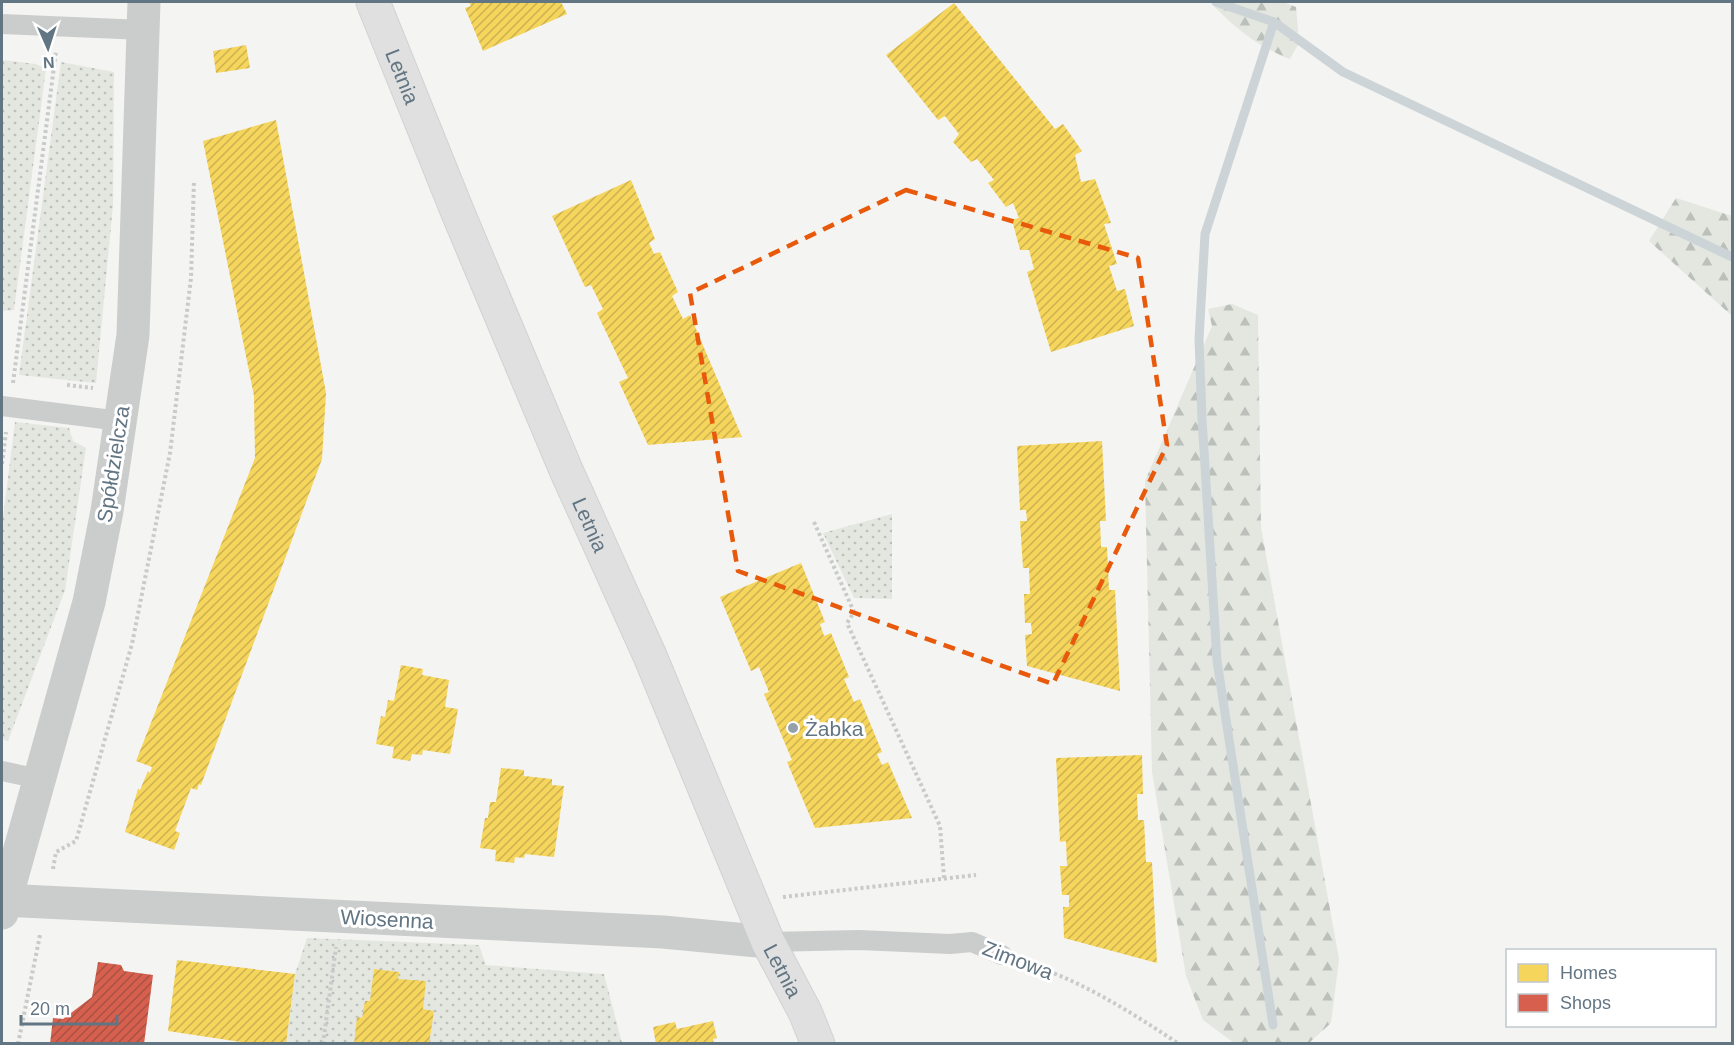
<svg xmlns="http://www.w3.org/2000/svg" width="1734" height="1045" viewBox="0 0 1734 1045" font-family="Arial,sans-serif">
<defs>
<pattern id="grass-dots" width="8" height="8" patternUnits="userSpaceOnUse" patternTransform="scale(1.5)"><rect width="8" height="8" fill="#e4e7e0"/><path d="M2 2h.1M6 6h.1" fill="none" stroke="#bcc0bb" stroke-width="1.8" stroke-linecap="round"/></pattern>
<pattern id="forest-firs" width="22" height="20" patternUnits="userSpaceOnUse" patternTransform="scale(1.5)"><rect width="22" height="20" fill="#e4e7e0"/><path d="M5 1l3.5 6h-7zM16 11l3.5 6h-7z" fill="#bcc0bb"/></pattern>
<pattern id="homes-hatch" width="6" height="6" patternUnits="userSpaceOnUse" patternTransform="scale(1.5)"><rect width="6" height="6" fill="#f6d55c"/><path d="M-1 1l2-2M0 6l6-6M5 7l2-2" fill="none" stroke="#cbb151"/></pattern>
<pattern id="shops-hatch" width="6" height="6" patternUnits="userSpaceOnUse" patternTransform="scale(1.5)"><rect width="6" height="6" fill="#d6604d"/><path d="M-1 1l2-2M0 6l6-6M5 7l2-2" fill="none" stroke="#a85144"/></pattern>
</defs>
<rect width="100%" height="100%" fill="#f4f4f2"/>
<g fill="url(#grass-dots)">
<polygon points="2,60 36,64 46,69 14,310 2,311"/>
<polygon points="61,62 114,72 113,205 96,383 19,375"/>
<polygon points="15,422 69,428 73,441 86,448 65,590 8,741 2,739 2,525"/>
<polygon points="892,514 892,599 854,598 823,533"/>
<polygon points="307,938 479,945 486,965 604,974 622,1043 286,1044 295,974"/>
</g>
<g fill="url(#forest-firs)">
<path d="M1210 2H1283L1296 7 1299 43 1290 59C1255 45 1236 29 1210 2Z"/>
<polygon points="1676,198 1732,216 1732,316 1649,241"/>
<polygon points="1232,304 1258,315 1261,527 1339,959 1331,1023 1309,1043 1234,1043 1203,1020 1186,976 1152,772 1145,481 1212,326 1208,309"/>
</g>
<g fill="url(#homes-hatch)">
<polygon points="469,2 561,2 567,14 483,51 465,8 471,6"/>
<polygon points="954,3 1055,129 1063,124 1082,151 1075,155 1081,182 1095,179 1111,223 1104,224 1117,264 1109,266 1117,291 1125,289 1134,326 1051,352 1027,272 1034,269 1029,250 1020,250 1012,220 1019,218 1013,203 1006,207 988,183 994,180 977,159 971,162 953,142 959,134 945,116 938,120 886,55"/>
<polygon points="246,45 250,68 216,73 213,51"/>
<polygon points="276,120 326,393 322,459 201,785 199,784 197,790 191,788 175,831 180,833 174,850 125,832 138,789 140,790 148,771 150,773 152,767 136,761 255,458 254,396 203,141"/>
<polygon points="631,180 655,239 649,243 654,254 660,252 678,292 672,296 683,319 690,315 742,437 648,445 619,382 628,378 597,313 603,309 591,285 585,287 552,216"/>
<polygon points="1102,441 1106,521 1100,521 1101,547 1107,547 1109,590 1115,590 1120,691 1027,666 1025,635 1032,634 1031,623 1025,623 1024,594 1030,594 1029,568 1023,568 1020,521 1027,521 1026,510 1020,510 1017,446"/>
<polygon points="801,563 825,622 820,624 824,636 831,633 849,677 844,679 854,702 860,699 882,752 877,754 882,765 888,762 912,818 815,828 787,762 792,760 764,694 769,692 759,667 751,671 720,597"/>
<polygon points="401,665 423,669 422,675 449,680 445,707 458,709 450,754 423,750 422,755 412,754 410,761 392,758 394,747 376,744 381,716 385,717 388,700 394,701"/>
<polygon points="1142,755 1143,794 1137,794 1138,820 1144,820 1146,862 1152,862 1157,963 1064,938 1063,907 1069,907 1069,895 1062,895 1060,866 1067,866 1066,841 1060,842 1056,758"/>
<polygon points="501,768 524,770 524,776 552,779 552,785 564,786 554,857 525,854 524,858 515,857 514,863 495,861 496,850 480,848 485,818 488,818 490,802 496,802"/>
<polygon points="177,960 295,974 286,1044 254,1044 168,1031"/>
<polygon points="374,969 399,972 398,979 426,981 423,1009 434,1011 429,1044 354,1044 357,1017 362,1018 365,1001 370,1001"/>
<polygon points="713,1021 717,1038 713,1039 714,1044 656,1044 653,1027 675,1022 677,1029"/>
</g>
<polygon fill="url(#shops-hatch)" points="98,962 121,965 124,971 153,975 144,1044 50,1044 53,1018 63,1019 92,997"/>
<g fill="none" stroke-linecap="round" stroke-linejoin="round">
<g stroke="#ccd4d7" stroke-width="9">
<polyline points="1216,2 1274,22 1343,72 1732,257"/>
<polyline points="1273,1025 1217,661 1202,418 1199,339 1205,234 1274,22"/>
</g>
<defs>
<g id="secondary">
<path id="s1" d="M373 2 458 213 566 470 650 656 768 942 805 1012 818 1044"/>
</g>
</defs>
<use href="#secondary" stroke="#d0d2d2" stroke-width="35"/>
<g stroke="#c9caca" stroke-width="4" stroke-dasharray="3 3" stroke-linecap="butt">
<polyline points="13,383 56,51"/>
<polyline points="67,385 93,388"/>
<polyline points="2,464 6,432"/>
<polyline points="814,522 854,612 847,623 940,826 944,878"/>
<polyline points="53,869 56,852 76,841 132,644 170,453 191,278 194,180"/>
<polyline points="783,897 976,875"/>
<path d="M1026 963C1082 981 1131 1012 1179 1044"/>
<polyline points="18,1044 40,935"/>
<polyline points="323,1044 336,947"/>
</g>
<g stroke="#cbcdcd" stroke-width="20">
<polyline points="2,24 144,30"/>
<polyline points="2,406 120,421"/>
<polyline points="2,771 39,779"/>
<polyline points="768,942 859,940 950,944 972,942 1002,955"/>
</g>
<g stroke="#cbcdcd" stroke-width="33">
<polyline points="2,900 663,932 768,942"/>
<polyline points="2,913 89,602 107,511 133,335 144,2"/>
</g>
<use href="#secondary" stroke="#e0e0e0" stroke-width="33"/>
</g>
<path fill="none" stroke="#e8590c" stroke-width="4.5" stroke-dasharray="12 8" stroke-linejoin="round" d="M906 190 1138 258 1167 445 1053 684 738 571 690 293Z"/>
<circle fill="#95a1aa" stroke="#fff" stroke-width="2" cx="793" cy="728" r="6"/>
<g text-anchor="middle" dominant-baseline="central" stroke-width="6" stroke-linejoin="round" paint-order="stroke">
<g font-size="21" fill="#627583" stroke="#fff">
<text stroke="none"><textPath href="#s1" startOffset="80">Letnia</textPath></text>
<text transform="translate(113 464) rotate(-81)">Spółdzielcza</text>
<text stroke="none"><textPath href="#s1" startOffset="566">Letnia</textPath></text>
<text transform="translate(387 919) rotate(3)">Wiosenna</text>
<text transform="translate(1018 960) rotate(21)">Zimowa</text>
<text stroke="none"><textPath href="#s1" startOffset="1052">Letnia</textPath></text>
</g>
<g font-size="21" fill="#627583" stroke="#fff" text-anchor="start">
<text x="805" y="728">Żabka</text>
</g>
</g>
<rect width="1734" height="1045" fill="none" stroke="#627583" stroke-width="6"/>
<rect x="1506" y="949" width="210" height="78" fill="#ffffff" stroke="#c0c8cd" stroke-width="1.5"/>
<rect x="1518" y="964" width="30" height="18" fill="#f6d55c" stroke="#c0c8cd" stroke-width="1.5"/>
<text x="1560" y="979" font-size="18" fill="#627583">Homes</text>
<rect x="1518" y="994" width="30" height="18" fill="#d6604d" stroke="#c0c8cd" stroke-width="1.5"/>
<text x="1560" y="1009" font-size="18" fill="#627583">Shops</text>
<g transform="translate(48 48) rotate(177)" stroke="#ffffff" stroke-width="4.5" paint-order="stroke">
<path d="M0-4.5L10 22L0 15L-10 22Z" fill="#627583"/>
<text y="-9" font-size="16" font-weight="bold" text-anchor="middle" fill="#627583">N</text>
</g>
<path d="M21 1015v9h96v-9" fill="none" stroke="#627583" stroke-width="3"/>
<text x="30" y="1015" font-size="18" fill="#627583" stroke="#ffffff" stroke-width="4.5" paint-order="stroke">20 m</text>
</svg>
